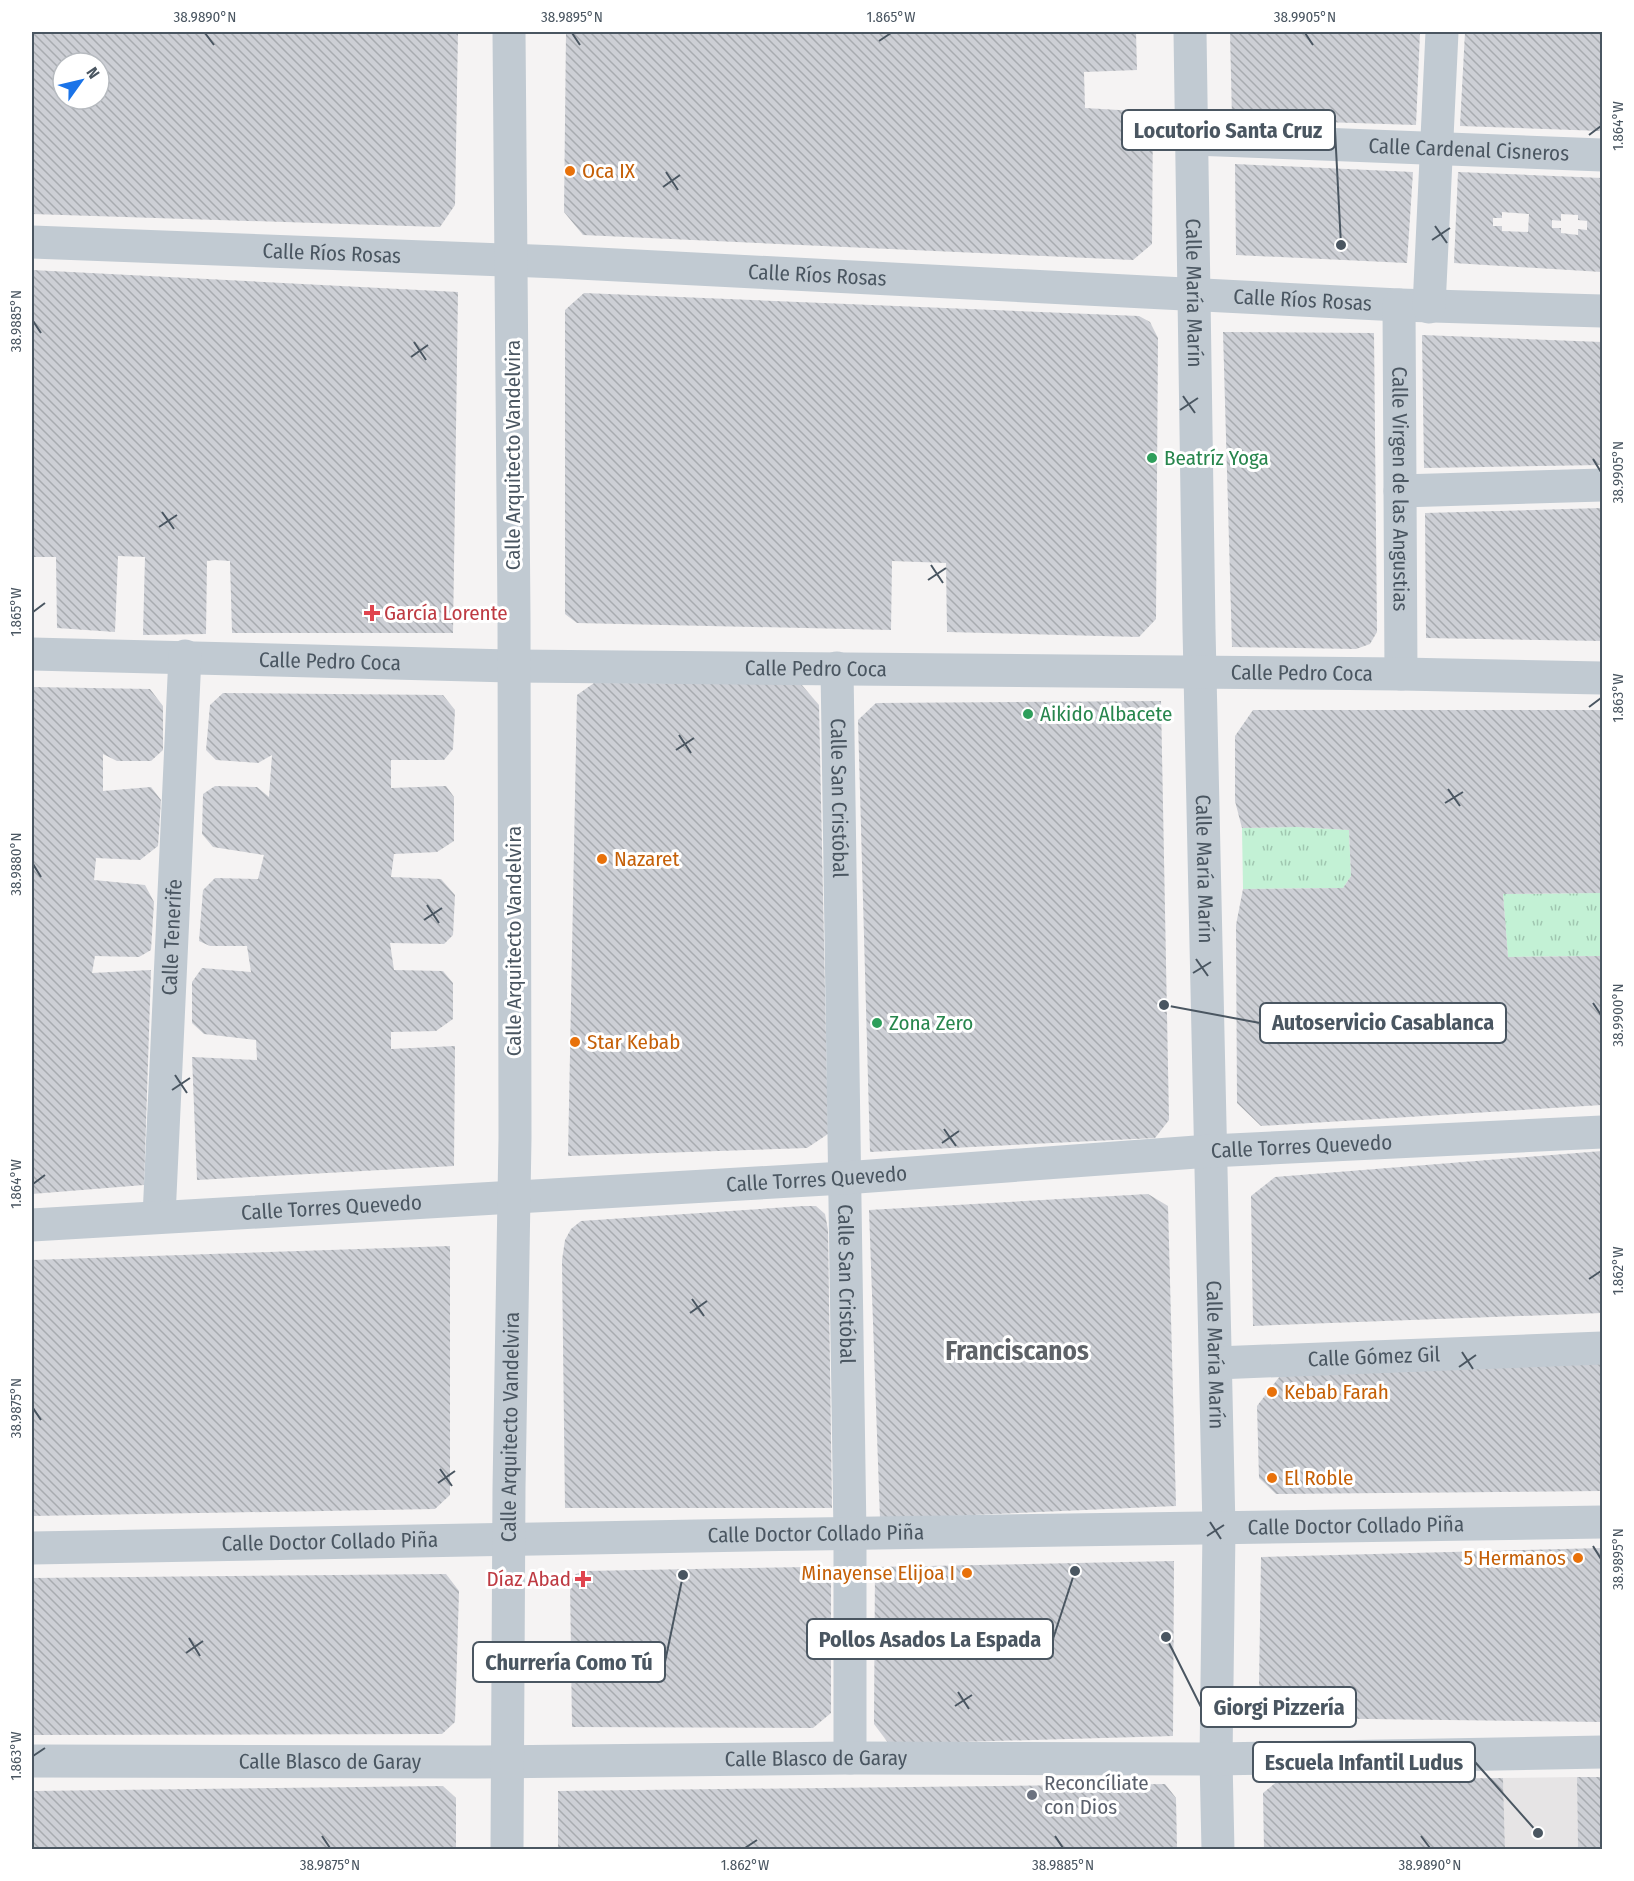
<svg xmlns="http://www.w3.org/2000/svg" width="1634" height="1881" viewBox="0 0 1634 1881" font-family="'Fira Sans Condensed',sans-serif">
<defs>
<pattern id="grass-tufts" width="24" height="20" patternUnits="userSpaceOnUse" patternTransform="scale(1.5)"><rect width="24" height="20" fill="#c3f1d5"/><path d="M3 7l-1-3M5 7V3M7 7l1-3M15 17l-1-3M17 17v-4M19 17l1-3" fill="none" stroke="#a0c6b0"/></pattern>
<pattern id="building-back-hatch" width="6" height="6" patternUnits="userSpaceOnUse" patternTransform="scale(1.5)"><rect width="6" height="6" fill="#cdcfd5"/><path d="M-1 5l2 2M0 0l6 6M5-1l2 2" fill="none" stroke="#a8abb0"/></pattern>
</defs>
<rect width="100%" height="100%" fill="#f5f3f3"/>
<polygon fill="#e6e4e5" points="1577,1777 1578,1849 1505,1849 1503,1778"/>
<g fill="url(#grass-tufts)">
<polygon points="1297,827 1349,830 1351,876 1343,888 1243,889 1242,828"/>
<polygon points="1602,893 1602,956 1508,957 1503,894"/>
</g>
<g fill="url(#building-back-hatch)" fill-rule="evenodd">
<path d="M32 32H458L455 205 440 227 32 214ZM63 63H99V99H63Z"/>
<polygon points="566,32 1136,32 1137,70 1084,72 1085,108 1153,112 1152,244 1133,260 583,235 564,212"/>
<polygon points="1230,32 1420,32 1416,125 1232,119"/>
<polygon points="1465,32 1602,32 1602,131 1460,126"/>
<polygon points="1235,164 1413,172 1407,263 1236,255"/>
<path d="M1458 172 1602 178V272L1454 263ZM1502 212 1529 214 1528 232 1502 231V226H1493V218H1502ZM1561 214 1578 215V220L1587 221V230L1578 229V235L1561 233V228H1552V220L1561 221Z"/>
<polygon points="32,270 458,292 453,633 232,633 230,561 215,560 207,561 206,634 143,635 145,557 118,556 115,632 57,628 56,557 32,557"/>
<polygon points="584,293 1139,316 1150,322 1158,338 1156,619 1139,637 947,632 946,563 892,561 891,630 577,623 565,614 565,310"/>
<polygon points="1223,332 1374,333 1377,632 1370,644 1356,649 1232,647"/>
<polygon points="1422,335 1602,342 1602,465 1424,468"/>
<polygon points="1602,508 1602,641 1426,638 1425,513"/>
<polygon points="594,683 801,684 819,705 828,1134 807,1148 568,1156 577,695"/>
<polygon points="32,687 150,689 163,706 163,750 151,761 117,761 103,754 103,791 151,787 161,800 158,846 140,860 96,858 94,880 145,885 154,902 151,950 139,957 95,956 92,973 151,970 144,1185 32,1194"/>
<polygon points="223,693 443,695 455,710 453,749 444,760 391,760 391,788 446,786 454,797 454,841 437,852 394,854 391,877 441,879 455,895 453,935 444,944 390,943 394,970 443,971 453,983 453,1019 436,1031 391,1032 391,1049 455,1046 454,1166 197,1180 192,1057 257,1060 256,1040 204,1034 192,1023 192,982 202,968 251,972 247,946 210,946 199,941 203,890 215,878 258,879 264,855 213,847 202,834 203,794 215,786 257,787 269,797 272,755 258,763 216,760 206,750 210,705"/>
<polygon points="1161,701 1169,1120 1155,1138 870,1152 858,720 876,703"/>
<polygon points="1253,710 1602,710 1602,893 1503,894 1508,957 1602,956 1602,1105 1261,1126 1237,1103 1236,925 1243,889 1343,888 1351,876 1349,830 1297,827 1242,828 1235,801 1235,736"/>
<polygon points="1602,1151 1602,1313 1253,1326 1251,1196 1275,1177"/>
<polygon points="1148,1194 1168,1206 1176,1506 880,1519 869,1210"/>
<polygon points="804,1206 816,1206 825,1214 828,1230 832,1508 565,1508 562,1260 565,1240 571,1229 581,1221"/>
<polygon points="450,1246 450,1495 435,1509 32,1516 32,1260"/>
<polygon points="1602,1361 1602,1491 1276,1494 1259,1478 1257,1406 1280,1376"/>
<polygon points="1602,1548 1602,1722 1289,1718 1259,1685 1261,1557"/>
<polygon points="1174,1561 1173,1736 889,1744 874,1724 875,1567"/>
<polygon points="809,1567 831,1583 831,1713 813,1728 572,1727 570,1581 576,1574 584,1571"/>
<polygon points="446,1574 459,1591 455,1722 442,1734 32,1735 32,1578"/>
<polygon points="1577,1777 1602,1777 1602,1850 1578,1850"/>
<polygon points="1503,1778 1505,1850 1264,1850 1263,1793 1279,1780"/>
<polygon points="1165,1784 1176,1798 1177,1850 558,1850 558,1791"/>
<polygon points="443,1786 456,1798 456,1850 32,1850 32,1791"/>
</g>
<g fill="none" stroke-linecap="round" stroke-linejoin="round">
<g stroke="#c1cad2" stroke-width="33">
<path id="s1" d="M1190 32 1199 629 1219 1529 1216 1759 1218 1850"/>
<path id="s2" d="M1193 139 1602 155"/>
<path id="s3" d="M32 242 559 262 1399 305 1602 311"/>
<path id="s4" d="M1399 305 1401 674"/>
<polyline points="1429,307 1442,32"/>
<polyline points="1400,491 1602,485"/>
<path id="s5" d="M32 654 514 666 1401 674 1602 678"/>
<path id="s6" d="M837 668 850 1535V1758"/>
<path id="s7" d="M159 1217 185 656"/>
<path id="s8" d="M32 1225 844 1178 1210 1151 1602 1132"/>
<path id="s9" d="M1216 1363 1602 1348"/>
<path id="s10" d="M32 1548C555 1536 1079 1531 1602 1522"/>
<path id="s11" d="M32 1761 478 1762 850 1758 1216 1759 1602 1752"/>
<path id="s12" d="M507 1850 509 1488 515 1138 514 620 509 32"/>
</g>
</g>
<path fill="none" stroke="#4a5661" stroke-width="2" d="M205 33 214 45M572 33 580 45M1305 33 1313 45M879 41 891 33M1589 135 1601 126M666 172 678 190M663 187 680 175M1435 226 1447 243M1432 240 1450 228M33 321 41 333M414 342 426 360M411 357 428 345M1183 396 1195 413M1180 410 1198 398M1593 459 1601 472M162 512 174 529M159 527 177 515M931 565 943 583M928 580 946 568M33 612 45 603M1589 707 1601 698M679 735 691 753M676 750 694 738M1448 789 1460 806M1445 803 1463 792M33 864 41 877M427 905 439 923M424 920 442 908M1196 959 1208 976M1193 973 1211 962M1593 1003 1601 1015M175 1075 187 1093M172 1090 190 1078M944 1129 956 1146M942 1143 959 1131M33 1184 45 1175M1589 1279 1601 1271M692 1299 704 1316M690 1313 707 1301M1462 1352 1473 1369M1459 1367 1476 1355M33 1408 41 1420M440 1469 452 1486M438 1483 455 1471M1210 1522 1221 1539M1207 1536 1224 1525M1593 1546 1601 1559M189 1638 200 1656M186 1653 203 1641M958 1692 969 1709M955 1706 972 1695M33 1756 45 1748M322 1836 330 1848M1055 1836 1063 1848M1421 1836 1430 1848M745 1848 757 1840"/>
<g fill="#e8710a" stroke="#fff" stroke-width="2">
<circle cx="570" cy="171" r="6"/>
<circle cx="602" cy="859" r="6"/>
<circle cx="575" cy="1042" r="6"/>
<circle cx="1272" cy="1392" r="6"/>
<circle cx="1272" cy="1478" r="6"/>
<circle cx="1578" cy="1558" r="6"/>
<circle cx="967" cy="1573" r="6"/>
</g>
<g fill="#2e9e5b" stroke="#fff" stroke-width="2">
<circle cx="1152" cy="458" r="6"/>
<circle cx="1028" cy="714" r="6"/>
<circle cx="877" cy="1023" r="6"/>
</g>
<g fill="#e0444e" stroke="#fff" stroke-width="2">
<path d="M369 604h6v6h6v6h-6v6h-6v-6h-6v-6h6z"/>
<path d="M580 1570h6v6h6v6h-6v6h-6v-6h-6v-6h6z"/>
</g>
<circle fill="#6b7280" stroke="#fff" stroke-width="2" cx="1032" cy="1795" r="6"/>
<g text-anchor="middle" dominant-baseline="central" stroke-width="6" stroke-linejoin="round" paint-order="stroke">
<g font-size="21" fill="#4a5661" stroke="#fff">
<text stroke="none"><textPath href="#s2" startOffset="276">Calle Cardenal Cisneros</textPath></text>
<text stroke="none"><textPath href="#s3" startOffset="300">Calle Ríos Rosas</textPath></text>
<text stroke="none"><textPath href="#s3" startOffset="786">Calle Ríos Rosas</textPath></text>
<text stroke="none"><textPath href="#s1" startOffset="261">Calle María Marín</textPath></text>
<text stroke="none"><textPath href="#s3" startOffset="1272">Calle Ríos Rosas</textPath></text>
<text transform="translate(513 455) rotate(-90)">Calle Arquitecto Vandelvira</text>
<text stroke="none"><textPath href="#s4" startOffset="184">Calle Virgen de las Angustias</textPath></text>
<text stroke="none"><textPath href="#s5" startOffset="298">Calle Pedro Coca</textPath></text>
<text stroke="none"><textPath href="#s5" startOffset="784">Calle Pedro Coca</textPath></text>
<text stroke="none"><textPath href="#s5" startOffset="1270">Calle Pedro Coca</textPath></text>
<text stroke="none"><textPath href="#s6" startOffset="130">Calle San Cristóbal</textPath></text>
<text stroke="none"><textPath href="#s1" startOffset="837">Calle María Marín</textPath></text>
<text stroke="none"><textPath href="#s7" startOffset="280">Calle Tenerife</textPath></text>
<text transform="translate(514 941) rotate(-90)">Calle Arquitecto Vandelvira</text>
<text stroke="none"><textPath href="#s8" startOffset="1272">Calle Torres Quevedo</textPath></text>
<text stroke="none"><textPath href="#s8" startOffset="786">Calle Torres Quevedo</textPath></text>
<text stroke="none"><textPath href="#s8" startOffset="300">Calle Torres Quevedo</textPath></text>
<text stroke="none"><textPath href="#s6" startOffset="616">Calle San Cristóbal</textPath></text>
<text stroke="none"><textPath href="#s1" startOffset="1323">Calle María Marín</textPath></text>
<text stroke="none"><textPath href="#s9" startOffset="158">Calle Gómez Gil</textPath></text>
<text stroke="none"><textPath href="#s12" startOffset="423">Calle Arquitecto Vandelvira</textPath></text>
<text stroke="none"><textPath href="#s10" startOffset="1324">Calle Doctor Collado Piña</textPath></text>
<text stroke="none"><textPath href="#s10" startOffset="784">Calle Doctor Collado Piña</textPath></text>
<text stroke="none"><textPath href="#s10" startOffset="298">Calle Doctor Collado Piña</textPath></text>
<text stroke="none"><textPath href="#s11" startOffset="784">Calle Blasco de Garay</textPath></text>
<text stroke="none"><textPath href="#s11" startOffset="298">Calle Blasco de Garay</textPath></text>
</g>
<g font-size="21" fill="#c56008" stroke="#fff" text-anchor="start">
<text x="582" y="171">Oca IX</text>
<text x="614" y="859">Nazaret</text>
<text x="587" y="1042">Star Kebab</text>
<text x="1284" y="1392">Kebab Farah</text>
<text x="1284" y="1478">El Roble</text>
<text x="1566" y="1558" text-anchor="end">5 Hermanos</text>
<text x="955" y="1573" text-anchor="end">Minayense Elijoa I</text>
</g>
<g font-size="21" fill="#27864d" stroke="#fff" text-anchor="start">
<text x="1164" y="458">Beatríz Yoga</text>
<text x="1040" y="714">Aikido Albacete</text>
<text x="889" y="1023">Zona Zero</text>
</g>
<g font-size="21" fill="#be3a42" stroke="#fff" text-anchor="start">
<text x="384" y="613">García Lorente</text>
<text x="571" y="1579" text-anchor="end">Díaz Abad</text>
</g>
<g font-size="21" fill="#5b616d" stroke="#fff" text-anchor="start">
<text x="1044" y="1783">Reconcíliate<tspan x="1044" dy="24">con Dios</tspan></text>
</g>
<g font-size="27" font-weight="bold" fill="#5f6368" stroke="#fff">
<text x="1017" y="1351">Franciscanos</text>
</g>
</g>
<path fill="none" stroke="#4a5661" stroke-width="2" d="M1341 245L1335 130M1164 1005L1260 1023M1075 1571L1053 1639M683 1575L665 1662M1166 1637L1201 1707M1538 1833L1475 1762"/>
<g fill="#4a5661" stroke="#fff" stroke-width="2">
<circle cx="1341" cy="245" r="6"/>
<circle cx="1164" cy="1005" r="6"/>
<circle cx="1075" cy="1571" r="6"/>
<circle cx="683" cy="1575" r="6"/>
<circle cx="1166" cy="1637" r="6"/>
<circle cx="1538" cy="1833" r="6"/>
</g>
<g fill="#fff" stroke="#4a5661" stroke-width="2">
<rect x="1122" y="110" width="213" height="40" rx="6"/>
<rect x="1260" y="1003" width="246" height="40" rx="6"/>
<rect x="807" y="1619" width="246" height="40" rx="6"/>
<rect x="473" y="1642" width="192" height="40" rx="6"/>
<rect x="1201" y="1687" width="155" height="40" rx="6"/>
<rect x="1253" y="1742" width="222" height="40" rx="6"/>
</g>
<g font-size="22" text-anchor="middle" font-weight="bold" fill="#4a5661">
<text x="1228" y="138">Locutorio Santa Cruz</text>
<text x="1383" y="1030">Autoservicio Casablanca</text>
<text x="930" y="1647">Pollos Asados La Espada</text>
<text x="569" y="1670">Churrería Como Tú</text>
<text x="1279" y="1715">Giorgi Pizzería</text>
<text x="1364" y="1770">Escuela Infantil Ludus</text>
</g>
<rect width="1634" height="1881" fill="none" stroke="#ffffff" stroke-width="66"/>
<g transform="translate(81 81) rotate(56)"><circle r="28" fill="#ffffff" stroke="#b7bbc0" stroke-width="1.5"/>
<path d="M0-4.5L10 22L0 15L-10 22Z" fill="#1a73e8"/>
<text y="-9" font-size="16" font-weight="bold" text-anchor="middle" fill="#4a5661">N</text>
</g>
<rect x="33" y="33" width="1568" height="1815" fill="none" stroke="#4a5661" stroke-width="2"/>
<g font-size="15" text-anchor="middle" fill="#4a5661">
<text x="205" y="22">38.9890°N</text>
<text x="572" y="22">38.9895°N</text>
<text x="891" y="22">1.865°W</text>
<text x="1305" y="22">38.9905°N</text>
<text transform="translate(1618 126) rotate(-90)" y="5">1.864°W</text>
<text transform="translate(16 321) rotate(-90)" y="5">38.9885°N</text>
<text transform="translate(1618 472) rotate(-90)" y="5">38.9905°N</text>
<text transform="translate(16 612) rotate(-90)" y="5">1.865°W</text>
<text transform="translate(1618 698) rotate(-90)" y="5">1.863°W</text>
<text transform="translate(16 864) rotate(-90)" y="5">38.9880°N</text>
<text transform="translate(1618 1015) rotate(-90)" y="5">38.9900°N</text>
<text transform="translate(16 1184) rotate(-90)" y="5">1.864°W</text>
<text transform="translate(1618 1271) rotate(-90)" y="5">1.862°W</text>
<text transform="translate(16 1408) rotate(-90)" y="5">38.9875°N</text>
<text transform="translate(1618 1559) rotate(-90)" y="5">38.9895°N</text>
<text transform="translate(16 1756) rotate(-90)" y="5">1.863°W</text>
<text x="330" y="1870">38.9875°N</text>
<text x="745" y="1870">1.862°W</text>
<text x="1063" y="1870">38.9885°N</text>
<text x="1430" y="1870">38.9890°N</text>
</g>
</svg>
